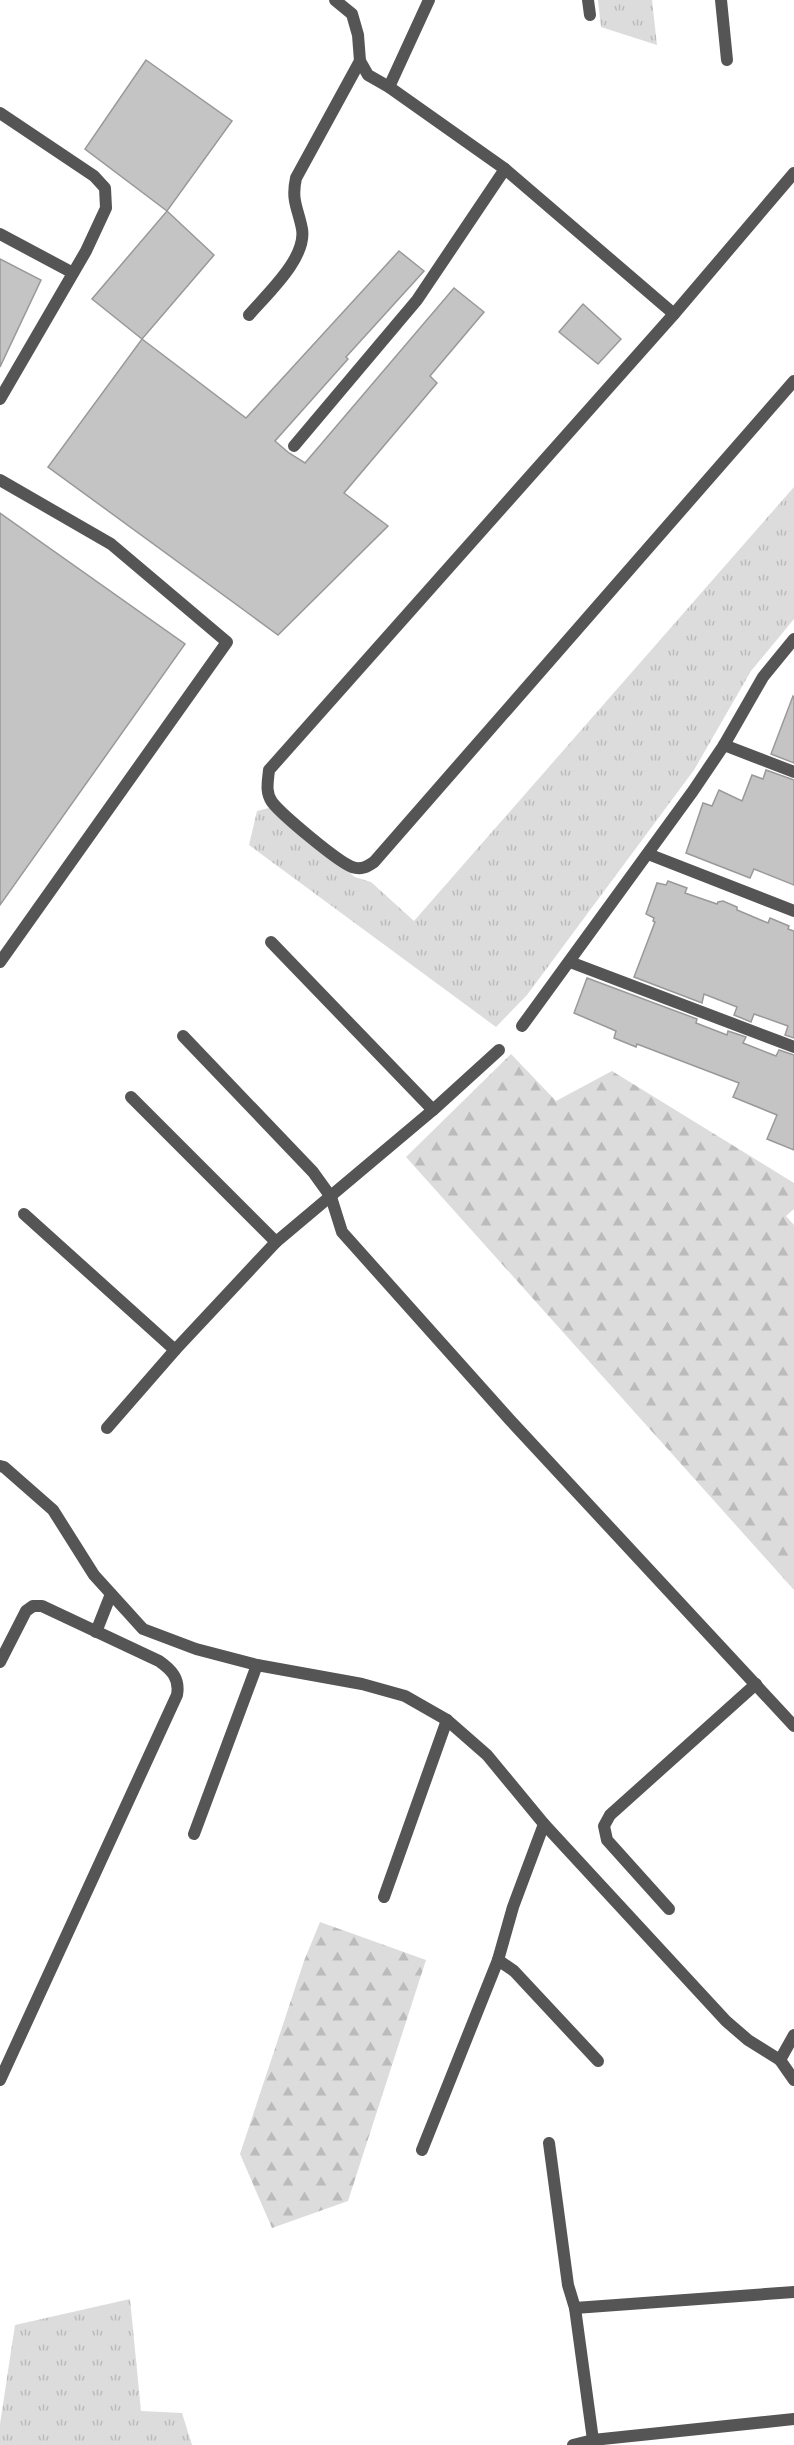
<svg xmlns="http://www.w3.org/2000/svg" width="794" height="2445" viewBox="0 0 794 2445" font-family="Mulish,sans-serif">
<defs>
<pattern id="grass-tufts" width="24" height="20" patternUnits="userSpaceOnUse" patternTransform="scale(1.5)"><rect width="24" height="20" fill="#dcdcdc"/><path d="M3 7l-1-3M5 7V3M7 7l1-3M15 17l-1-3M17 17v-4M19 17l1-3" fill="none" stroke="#bbb"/></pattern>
<pattern id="forest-firs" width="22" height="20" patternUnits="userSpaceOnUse" patternTransform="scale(1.5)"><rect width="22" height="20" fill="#dcdcdc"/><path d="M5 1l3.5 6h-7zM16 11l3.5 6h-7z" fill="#bbb"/></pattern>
</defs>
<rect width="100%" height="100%" fill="#fff"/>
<g fill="url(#grass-tufts)">
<polygon points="598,0 652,0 657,45 601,27"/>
<polygon points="794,487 794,619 751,671 694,770 527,995 496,1027 249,845 257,811 269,808 355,877 371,882 414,921"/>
<polygon points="130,2299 141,2411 182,2413 192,2445 0,2445 0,2424 15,2325"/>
</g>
<g fill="url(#forest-firs)">
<polygon points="511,1054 556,1101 612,1071 794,1183 794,1209 786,1216 794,1225 794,1590 406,1157"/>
<polygon points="320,1922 426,1960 348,2201 272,2228 240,2154 304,1961"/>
</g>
<g fill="#c4c4c4" stroke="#999" stroke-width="1.5">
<polygon points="146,60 232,121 167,211 85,149"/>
<polygon points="167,211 214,255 142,339 92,299"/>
<polygon points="399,251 424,271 346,357 348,359 275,441 289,453 305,463 454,288 484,312 430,376 437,383 344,493 388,526 278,635 48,467 142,339 246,418"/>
<polygon points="0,259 41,280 0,367"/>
<polygon points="583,304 621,339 598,364 559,332"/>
<polygon points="0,513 185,644 0,905"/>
<polygon points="793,696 794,697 794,763 771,754"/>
<polygon points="766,770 794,780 794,885 754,869 750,878 686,853 703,803 712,806 719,790 742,801 752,775 763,779"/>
<polygon points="668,881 687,888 685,893 717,904 718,902 723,901 737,907 737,910 768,923 770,918 789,926 788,929 794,931 794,1038 785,1035 788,1026 754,1014 751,1022 734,1015 737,1007 704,994 702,1003 634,977 655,922 653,921 654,918 646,914 657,883 666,885"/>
<polygon points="587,978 697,1019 696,1023 727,1035 728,1031 746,1037 743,1043 776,1056 779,1050 794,1055 794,1150 767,1139 777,1115 733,1097 739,1083 637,1044 636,1047 614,1038 616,1031 574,1013"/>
</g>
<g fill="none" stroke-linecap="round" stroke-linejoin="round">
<g stroke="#555" stroke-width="12">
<polyline points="0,113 94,176 105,188 106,208 86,251 0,399"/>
<polyline points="0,234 73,273"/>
<polyline points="294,446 417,300 505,169"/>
<polyline points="0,480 111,544 227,642 0,962"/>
<polyline points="96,1632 111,1594"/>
<path d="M0 1662 26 1611 33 1606H42L159 1661C172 1670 180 1679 177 1695L0 2080"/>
</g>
<g stroke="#555" stroke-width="12">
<polyline points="335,0 352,14 358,35 360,61 368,75 389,87 505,169 674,314"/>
<polyline points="588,0 590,15"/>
<polyline points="721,0 727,60"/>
<polyline points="389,87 429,0"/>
<path d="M794 173 674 314 269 770C268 781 265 792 272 802 282 815 337 861 352 867 361 870 367 867 374 862L794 381"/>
<path d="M249 315C267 294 307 258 302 229 298 208 291 201 296 178L360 61"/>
<polyline points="724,745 794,772"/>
<polyline points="648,854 794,911"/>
<polyline points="271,942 433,1110"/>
<polyline points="570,962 794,1047"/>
<polyline points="522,1026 693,791 724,745 763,677 794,639"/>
<polyline points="183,1036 313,1172 331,1197 342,1232 510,1420 794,1726"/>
<polyline points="131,1097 276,1242"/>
<polyline points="24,1214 175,1350"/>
<polyline points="107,1428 175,1350 276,1242 433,1110 499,1050"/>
<polyline points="0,1466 4,1467 53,1510 94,1575 143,1629 196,1649 257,1665 362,1684 405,1696 447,1720 487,1755 544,1824 726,2021 748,2040 780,2060 794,2080"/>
<polyline points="194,1834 257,1665"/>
<polyline points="384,1897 447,1720"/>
<polyline points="669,1909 607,1840 604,1826 610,1815 756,1684"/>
<polyline points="498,1960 514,1971 598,2061"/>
<polyline points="780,2060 794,2035"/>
<polyline points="549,2143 568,2285 575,2308 593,2440"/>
<polyline points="422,2150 498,1960 513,1907 544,1824"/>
<polyline points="575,2308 794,2292"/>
<polyline points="573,2445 593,2440 794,2419"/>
</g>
</g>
</svg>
